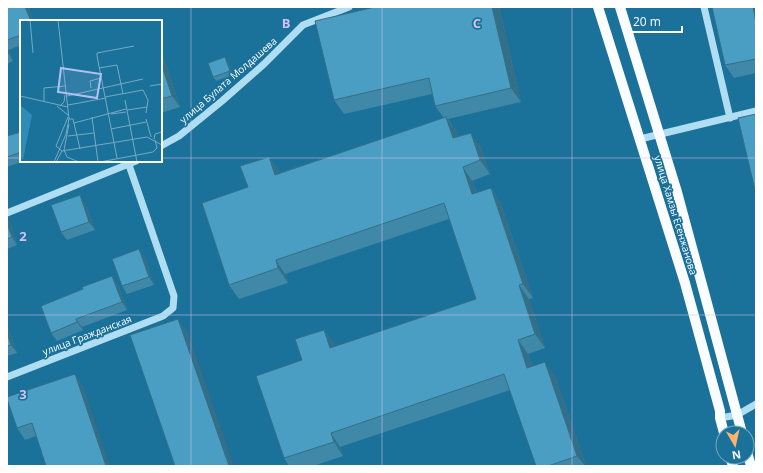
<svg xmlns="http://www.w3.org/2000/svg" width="763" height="473" viewBox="0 0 763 473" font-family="'Open Sans',sans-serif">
<rect width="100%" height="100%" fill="#1a719a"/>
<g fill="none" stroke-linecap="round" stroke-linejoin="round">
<g stroke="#afddf1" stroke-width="7">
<polyline points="704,7 730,118"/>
<polyline points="640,139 756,111"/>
<polyline points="161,146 179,136 222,101 264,64 303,25 349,7"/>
<polyline points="7,213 136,161"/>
<polyline points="7,377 163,316 173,308 174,296 129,165"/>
<polyline points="720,418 737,415 756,404"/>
</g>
<g stroke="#f9fdff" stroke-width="10">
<polyline points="598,7 685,283 720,411 720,418 724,433"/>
<polyline points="620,7 677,192 742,433"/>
<polyline points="747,452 751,466"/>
<polyline points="730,457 733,466"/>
</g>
</g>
<g fill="#4088a8">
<polygon points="7,7 28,7 33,21 21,21 21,45 9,50 13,61 7,64"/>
<polygon points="499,7 521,102 448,119 456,131 458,137 481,147 490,174 472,181 477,193 491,188 500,202 533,298 529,299 545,348 528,354 532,366 555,376 586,466 536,466 510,390 340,447 343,456 313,466 289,466 284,458 302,360 324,330 334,344 335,347 476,299 449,219 285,274 288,283 239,299 229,285 248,187 269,157 279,171 279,173 444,118 435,106 432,94 344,114 334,100"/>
<polygon points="756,7 756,73 734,78 725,65"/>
<polygon points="161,56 165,61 180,107 161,113"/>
<polygon points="228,62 233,75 216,81 213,77"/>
<polygon points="21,132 21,161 24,161 7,167 7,136"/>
<polygon points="85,203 95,230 67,240 61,232"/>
<polygon points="7,220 10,223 17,245 7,249"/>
<polygon points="145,257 154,285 127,294 122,286"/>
<polygon points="118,284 127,310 82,327 83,330 57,341 51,333"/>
<polygon points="7,327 9,330 17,353 7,356"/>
<polygon points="83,386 36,436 25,440 17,428"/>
</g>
<g fill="#346f88">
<polygon points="25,7 28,7 33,21 31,21"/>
<polygon points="492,7 499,7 521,102 511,88"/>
<polygon points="753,7 756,7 756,22"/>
<polygon points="7,48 9,50 13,61 8,53"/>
<polygon points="161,56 165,61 180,107 172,96 161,63"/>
<polygon points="225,57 228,62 233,75 230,71"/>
<polygon points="446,117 456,131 463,153 453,138"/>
<polygon points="471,133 481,147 490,174 480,160"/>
<polygon points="269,157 279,171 285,189 275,175"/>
<polygon points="463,167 472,181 482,208 472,194"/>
<polygon points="491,188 500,202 533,298 523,284"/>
<polygon points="80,195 85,203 95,230 89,222"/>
<polygon points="7,220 10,223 17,245 12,237 7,224"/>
<polygon points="139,249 145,257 154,285 149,277"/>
<polygon points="276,260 285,274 288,283 278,268"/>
<polygon points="112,276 118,284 127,310 122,302"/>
<polygon points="519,285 529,299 545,348 535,334"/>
<polygon points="76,319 82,327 83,330 77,322"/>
<polygon points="178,319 188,333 234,466 229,466"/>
<polygon points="7,327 9,330 17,353 11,345 7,333"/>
<polygon points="324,330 334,344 340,362 330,348"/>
<polygon points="518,340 528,354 537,382 527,368"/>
<polygon points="545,362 555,376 586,466 585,466 577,456"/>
<polygon points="75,374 83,386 110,466 106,466"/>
<polygon points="331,433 340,447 343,456 334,442"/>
</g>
<g fill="#4b9ec3" stroke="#346f88">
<polygon points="7,7 25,7 31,21 21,21 21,35 7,40"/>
<polygon points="375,7 492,7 511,88 435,106 429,78 334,100 315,21"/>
<polygon points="712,7 753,7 756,22 756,59 725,65"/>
<polygon points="225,57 230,71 213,77 208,63"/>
<polygon points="161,63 172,96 161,99"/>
<polygon points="756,114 756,194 738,118"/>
<polygon points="446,117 453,138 471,133 480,160 463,167 472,194 491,188 523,284 519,285 535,334 518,340 527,368 545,362 577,456 548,466 536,466 504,374 331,433 334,442 284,458 256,376 302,360 295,339 324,330 330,348 476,299 444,203 276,260 278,268 229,285 202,203 248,187 240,166 269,157 275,175"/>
<polygon points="21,132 21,152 7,157 7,136"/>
<polygon points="80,195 89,222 61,232 51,205"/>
<polygon points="7,224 12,237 7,239"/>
<polygon points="139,249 149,277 122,286 112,259"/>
<polygon points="112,276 122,302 76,319 77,322 51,333 41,306 83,289 82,287"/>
<polygon points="178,319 229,466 175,466 130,335"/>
<polygon points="7,333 11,345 7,346"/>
<polygon points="75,374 106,466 46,466 32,423 17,428 7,399 7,397"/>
</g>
<path fill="none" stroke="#d7c0ec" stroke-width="1" stroke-opacity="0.55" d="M191 7V466M382 7V466M572 7V466M7 158H21M161 158H756M7 315H756"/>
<g text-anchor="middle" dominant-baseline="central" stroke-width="3.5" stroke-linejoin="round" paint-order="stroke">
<g font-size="10" fill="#fff" stroke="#1a719a">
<text transform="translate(228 80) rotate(-41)">улица Булата Молдашева</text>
<text transform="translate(676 215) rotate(73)">улица Хамзы Есенжанова</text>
<text transform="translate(87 335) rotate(-21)">улица Гражданская</text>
</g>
</g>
<g transform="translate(20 20)">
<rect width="142" height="142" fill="#1a719a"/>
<path d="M0 85 12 95 3 140 0 138Z" fill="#2e8cb7"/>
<path fill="none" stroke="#76aac2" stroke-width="1" d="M10 0 13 33M79 48 97 45 103 74M130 66 142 64M71 68 70 61 81 58M0 76 48 87M47 76 123 59M85 77 123 70 128 80 126 93M105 80 117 142M24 81V68L45 66M48 85 86 78M37 86 48 95M40 86 44 82 45 75M107 90 127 87M91 94 106 92M48 97 36 126 42 131 127 117 142 125M72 97 78 142M49 99H53L60 129M126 99 131 117M54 103 106 89M49 104 44 130 47 137 59 142M91 109 126 102M48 116 74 113M134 119 135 114 142 112M97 138 77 36V33L114 26M34 142 46 114 49 99 38 0M36 142 42 131M80 142 133 132 137 128 135 120"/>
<path fill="#b0c1f1" fill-opacity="0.15" stroke="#b0c1f1" stroke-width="2" d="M41 48 81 54 77 78 38 72Z"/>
<rect width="142" height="142" fill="none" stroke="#fff" stroke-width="2"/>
</g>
<g font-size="13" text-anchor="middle" font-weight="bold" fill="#d7c0ec" stroke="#1a719a" stroke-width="3.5" stroke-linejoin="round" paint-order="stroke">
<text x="286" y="28">B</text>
<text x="477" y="28">C</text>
<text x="23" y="241">2</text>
<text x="23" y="399">3</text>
</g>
<rect width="763" height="473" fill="none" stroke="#ffffff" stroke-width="16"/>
<g transform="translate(735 445) rotate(171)"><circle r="19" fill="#1a719a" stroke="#76aac2"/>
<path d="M0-3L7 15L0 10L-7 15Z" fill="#ffb36f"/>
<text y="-6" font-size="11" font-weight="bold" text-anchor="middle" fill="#ffffff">N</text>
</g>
<path d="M627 26v6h55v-6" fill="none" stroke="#ffffff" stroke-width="2"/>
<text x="633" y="26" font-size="12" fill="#ffffff" stroke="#1a719a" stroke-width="3" paint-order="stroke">20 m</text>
</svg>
